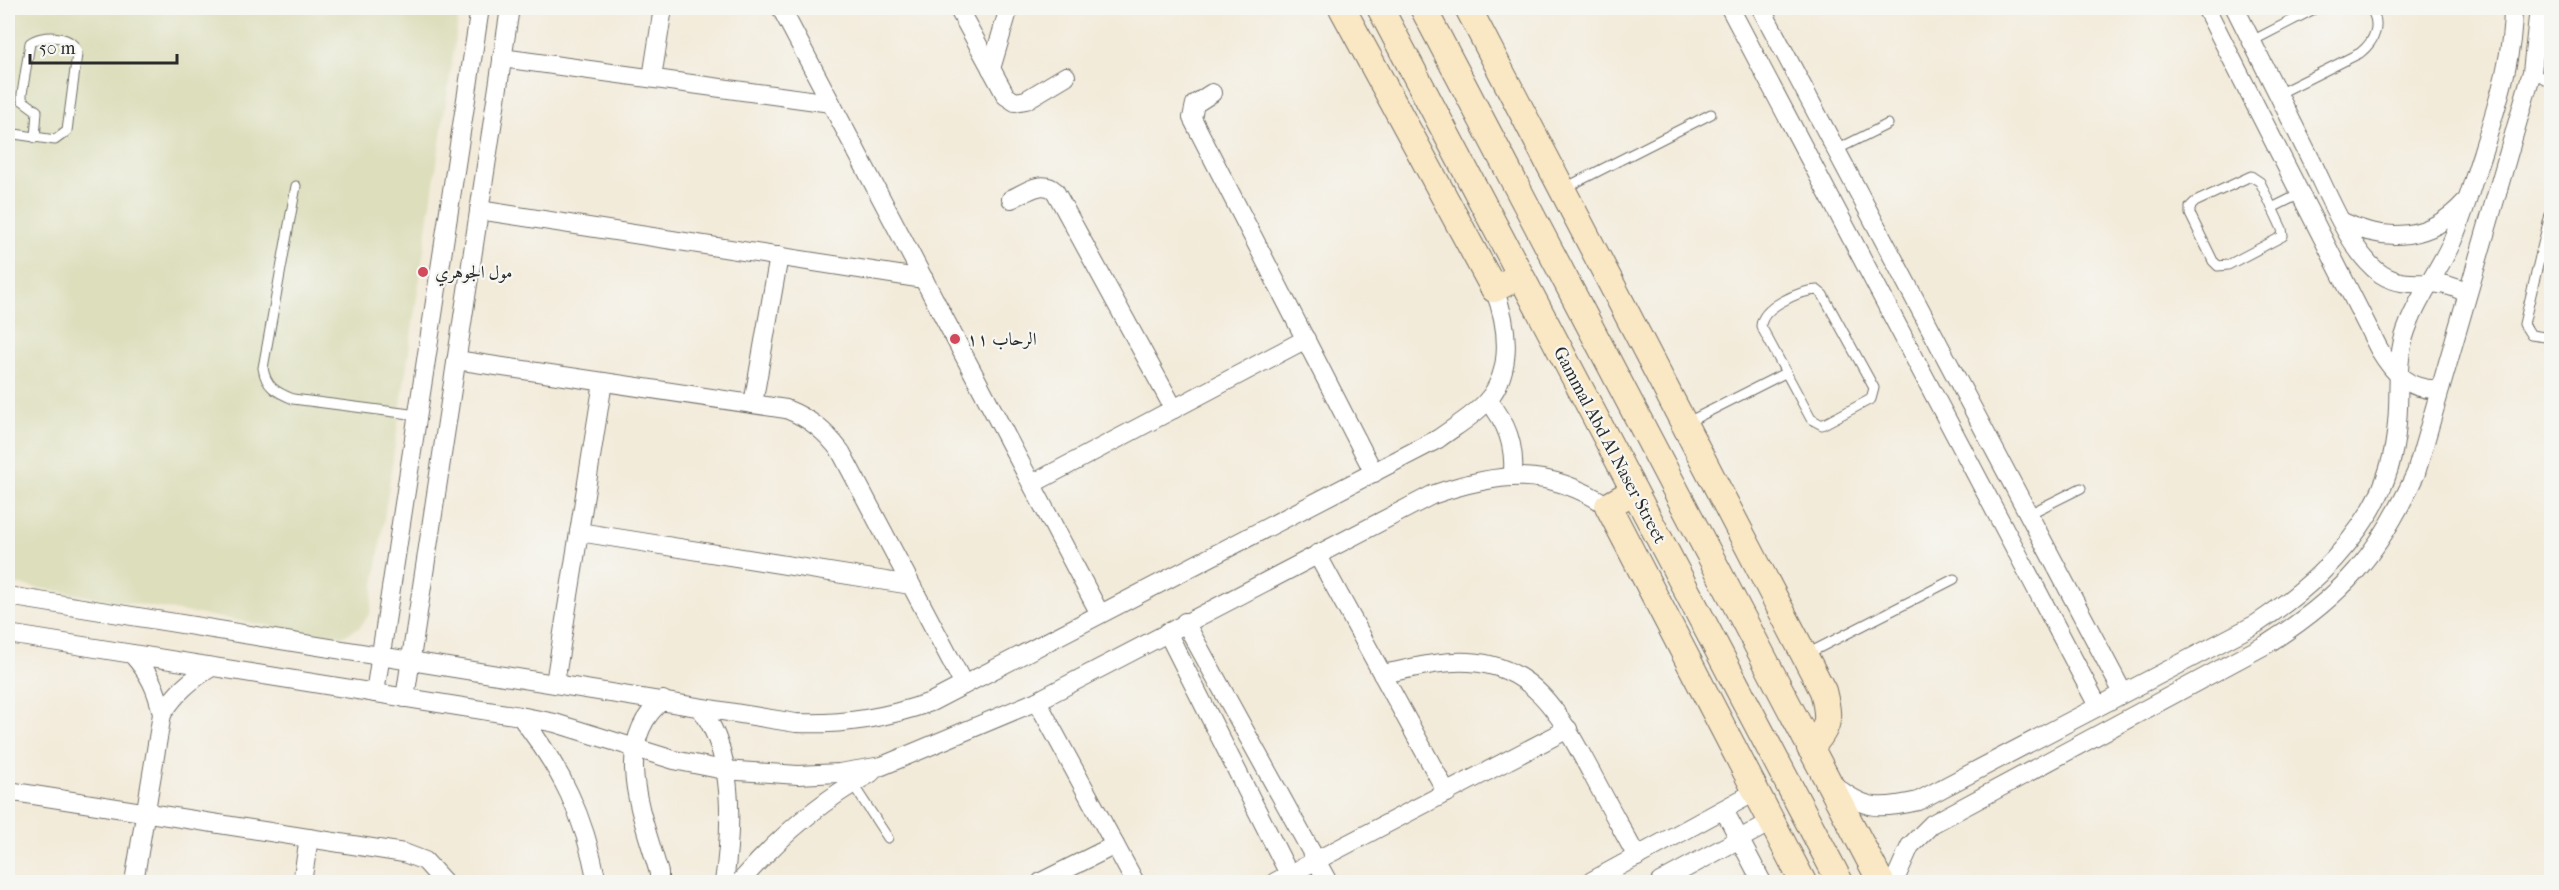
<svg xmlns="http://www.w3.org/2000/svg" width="2559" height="890" font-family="'IM FELL French Canon',Amiri,serif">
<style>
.built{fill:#dddebc}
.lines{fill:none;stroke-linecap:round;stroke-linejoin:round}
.lane-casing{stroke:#716e68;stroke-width:11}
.street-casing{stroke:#716e68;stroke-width:20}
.secondary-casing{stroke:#716e68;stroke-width:28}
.lane{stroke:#fff;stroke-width:9}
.street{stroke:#fff;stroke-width:18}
.secondary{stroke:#fae7c3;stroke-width:26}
.poi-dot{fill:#d1495b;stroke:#f6f6f2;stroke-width:2}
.labels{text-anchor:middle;stroke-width:4.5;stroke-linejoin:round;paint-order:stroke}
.poi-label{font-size:18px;fill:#2b2b2b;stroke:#f6f6f2;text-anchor:start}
.street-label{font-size:18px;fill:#2b2b2b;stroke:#f6f6f2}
</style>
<rect width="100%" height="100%" fill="#f6f6f2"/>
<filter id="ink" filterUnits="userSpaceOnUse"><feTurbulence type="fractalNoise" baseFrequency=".0167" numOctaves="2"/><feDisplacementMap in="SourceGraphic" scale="12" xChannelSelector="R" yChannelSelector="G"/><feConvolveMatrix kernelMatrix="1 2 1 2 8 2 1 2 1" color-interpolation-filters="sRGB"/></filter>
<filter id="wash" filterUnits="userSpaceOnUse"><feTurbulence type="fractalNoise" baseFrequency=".008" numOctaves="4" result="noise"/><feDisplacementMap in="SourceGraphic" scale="24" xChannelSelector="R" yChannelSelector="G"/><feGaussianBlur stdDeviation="1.35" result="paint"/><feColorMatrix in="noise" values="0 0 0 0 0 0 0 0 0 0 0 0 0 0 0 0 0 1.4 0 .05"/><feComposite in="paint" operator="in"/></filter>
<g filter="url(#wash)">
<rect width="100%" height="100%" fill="#f3ebda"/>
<!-- built -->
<path class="built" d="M 8,8 L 460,8 L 370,613 L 360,627 L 344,636 L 325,635 L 8,583 Z"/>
</g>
<g filter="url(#ink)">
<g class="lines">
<defs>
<g id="lane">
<path d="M 2252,41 L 2316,8"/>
<path d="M 2532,72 L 2552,83"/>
<path d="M 2278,94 L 2360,53 C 2375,41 2382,24 2370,8"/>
<path d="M 8,133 L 55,140 L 67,131 L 77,54 C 76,35 42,33 30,43 L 22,94 L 22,100 L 37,111 L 35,138"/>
<path d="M 1836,150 L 1888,124"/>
<path d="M 2251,176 L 2260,182 L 2282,229 L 2283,236 L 2228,265 L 2218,266 L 2213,261 L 2190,214 L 2190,207 L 2195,202 Z"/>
<path d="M 296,186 L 263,368 C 266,387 276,392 293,399 L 418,415"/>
<path d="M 1563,189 L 1711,114"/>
<path d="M 2552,206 L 2524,324 L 2531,335 L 2552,338"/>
<path d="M 2272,208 L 2300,194"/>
<path d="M 1817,290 L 1823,295 L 1874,388 L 1871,399 L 1822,425 L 1811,419 L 1761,326 C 1762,307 1799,291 1817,290 Z"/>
<path d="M 1686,423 L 1785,373"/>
<path d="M 2029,514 L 2081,488"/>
<path d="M 1807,654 L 1954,579"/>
<path d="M 852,783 L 888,838"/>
</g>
<g id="street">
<path d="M 781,8 L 1100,614"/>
<path d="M 958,8 L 1006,96 L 1015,102 L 1026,100 L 1066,76"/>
<path d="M 1730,8 L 2098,706"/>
<path d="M 1761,8 L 2123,693"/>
<path d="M 2206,8 L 2379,349 C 2394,374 2409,391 2440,389"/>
<path d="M 2235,8 C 2260,58 2285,108 2310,158 C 2327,191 2350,253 2381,274 C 2410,293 2436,273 2467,294"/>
<path d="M 502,58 L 831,103"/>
<path d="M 991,69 L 1009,8"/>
<path d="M 652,78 L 663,8"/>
<path d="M 1212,93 L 1195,104 L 1192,118 L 1374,473"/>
<path d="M 1011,199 C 1025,193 1042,179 1055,191 L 1174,409"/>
<path d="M 479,210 L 924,279"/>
<path d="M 2343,222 C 2387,243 2431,240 2465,202"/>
<path d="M 456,360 L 786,409 C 811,419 825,431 841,452 L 964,685"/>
<path d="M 1488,400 C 1507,423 1515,445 1513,475"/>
<path d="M 753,404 L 779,256"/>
<path d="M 1032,484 L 1306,339"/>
<path d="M 579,532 L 911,585"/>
<path d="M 1317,554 L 1447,793"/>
<path d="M 8,596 L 796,723 C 844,725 885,718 931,702 L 1438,439 C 1454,427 1474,416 1487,401 C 1514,370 1508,324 1494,289"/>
<path d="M 1185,622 L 1328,882"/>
<path d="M 1167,632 L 1293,882"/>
<path d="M 8,634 L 520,716 L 555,723 L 674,760 L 724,770 L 798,775 L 839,773 L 882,766 L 1037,701 L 1432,495 C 1499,472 1547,466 1608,506"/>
<path d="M 132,654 C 149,673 157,689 162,714 L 134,882"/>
<path d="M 1382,674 C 1410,669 1440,660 1469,662 C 1537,665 1563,721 1591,772 C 1606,801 1622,829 1637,857"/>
<path d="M 555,683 L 603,382"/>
<path d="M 375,693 L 480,8"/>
<path d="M 405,698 L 510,8"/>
<path d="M 1037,701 L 1135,882"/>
<path d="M 700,708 C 735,753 732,828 724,882"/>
<path d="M 162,714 C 176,693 190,680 212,667"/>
<path d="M 520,716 C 562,770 584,815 597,882"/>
<path d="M 1834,785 C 1864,810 1880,810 1918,801 L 2256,624 C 2303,593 2341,559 2371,510 C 2386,484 2395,453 2397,423 C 2400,395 2396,366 2404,337 C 2414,304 2436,275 2451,244 C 2464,215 2472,184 2482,154 C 2497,105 2513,59 2513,8"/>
<path d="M 8,791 L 404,853 L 425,861 L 444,882"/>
<path d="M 1724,810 L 1762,882"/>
<path d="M 302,882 L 309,838"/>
<path d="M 659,882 L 659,873 C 644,819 609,743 663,700"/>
<path d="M 740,882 C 778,838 820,801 871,773"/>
<path d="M 1041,882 L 1115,845"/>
<path d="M 1275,882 L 1568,729"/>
<path d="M 1590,882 L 1755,792"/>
<path d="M 1660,882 L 1771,822"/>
<path d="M 1894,882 L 1910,846 L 1932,824 L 2267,644 C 2343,596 2379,554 2416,473 L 2532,72 L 2539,8"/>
</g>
<g id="secondary">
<path d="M 1342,8 L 1494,289 L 1520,276"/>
<path d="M 1380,8 L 1840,882"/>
<path d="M 1423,8 L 1881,882"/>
<path d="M 1468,8 L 1823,691 C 1830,719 1830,727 1810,748"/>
<path d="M 1634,491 L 1608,506 L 1803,882"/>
</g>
</defs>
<!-- lane casing -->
<use href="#lane" class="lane-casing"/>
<!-- street casing -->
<use href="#street" class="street-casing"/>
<!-- secondary casing -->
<use href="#secondary" class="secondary-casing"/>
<!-- lane -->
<use href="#lane" class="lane"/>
<!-- street -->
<use href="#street" class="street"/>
<!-- secondary -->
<use href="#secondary" class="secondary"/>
</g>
</g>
<!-- markers -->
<g class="poi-dot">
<circle cx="423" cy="272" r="6"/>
<circle cx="955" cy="339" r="6"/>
</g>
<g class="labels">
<!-- poi labels -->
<g class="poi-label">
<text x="435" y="278">مول الجوهري</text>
<text x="967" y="345">الرحاب ١١</text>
</g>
<!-- street labels -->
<g class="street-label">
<text transform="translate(1610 445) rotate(62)" y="6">Gammal Abd Al Naser Street</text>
</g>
</g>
<!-- margin -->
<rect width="2559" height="890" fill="none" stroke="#f6f6f2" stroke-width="30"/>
<!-- scale -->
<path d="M30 54v9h147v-9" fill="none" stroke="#2b2b2b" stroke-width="3"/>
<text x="39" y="54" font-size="18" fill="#2b2b2b" stroke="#f6f6f2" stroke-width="4.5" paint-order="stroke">50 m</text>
</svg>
